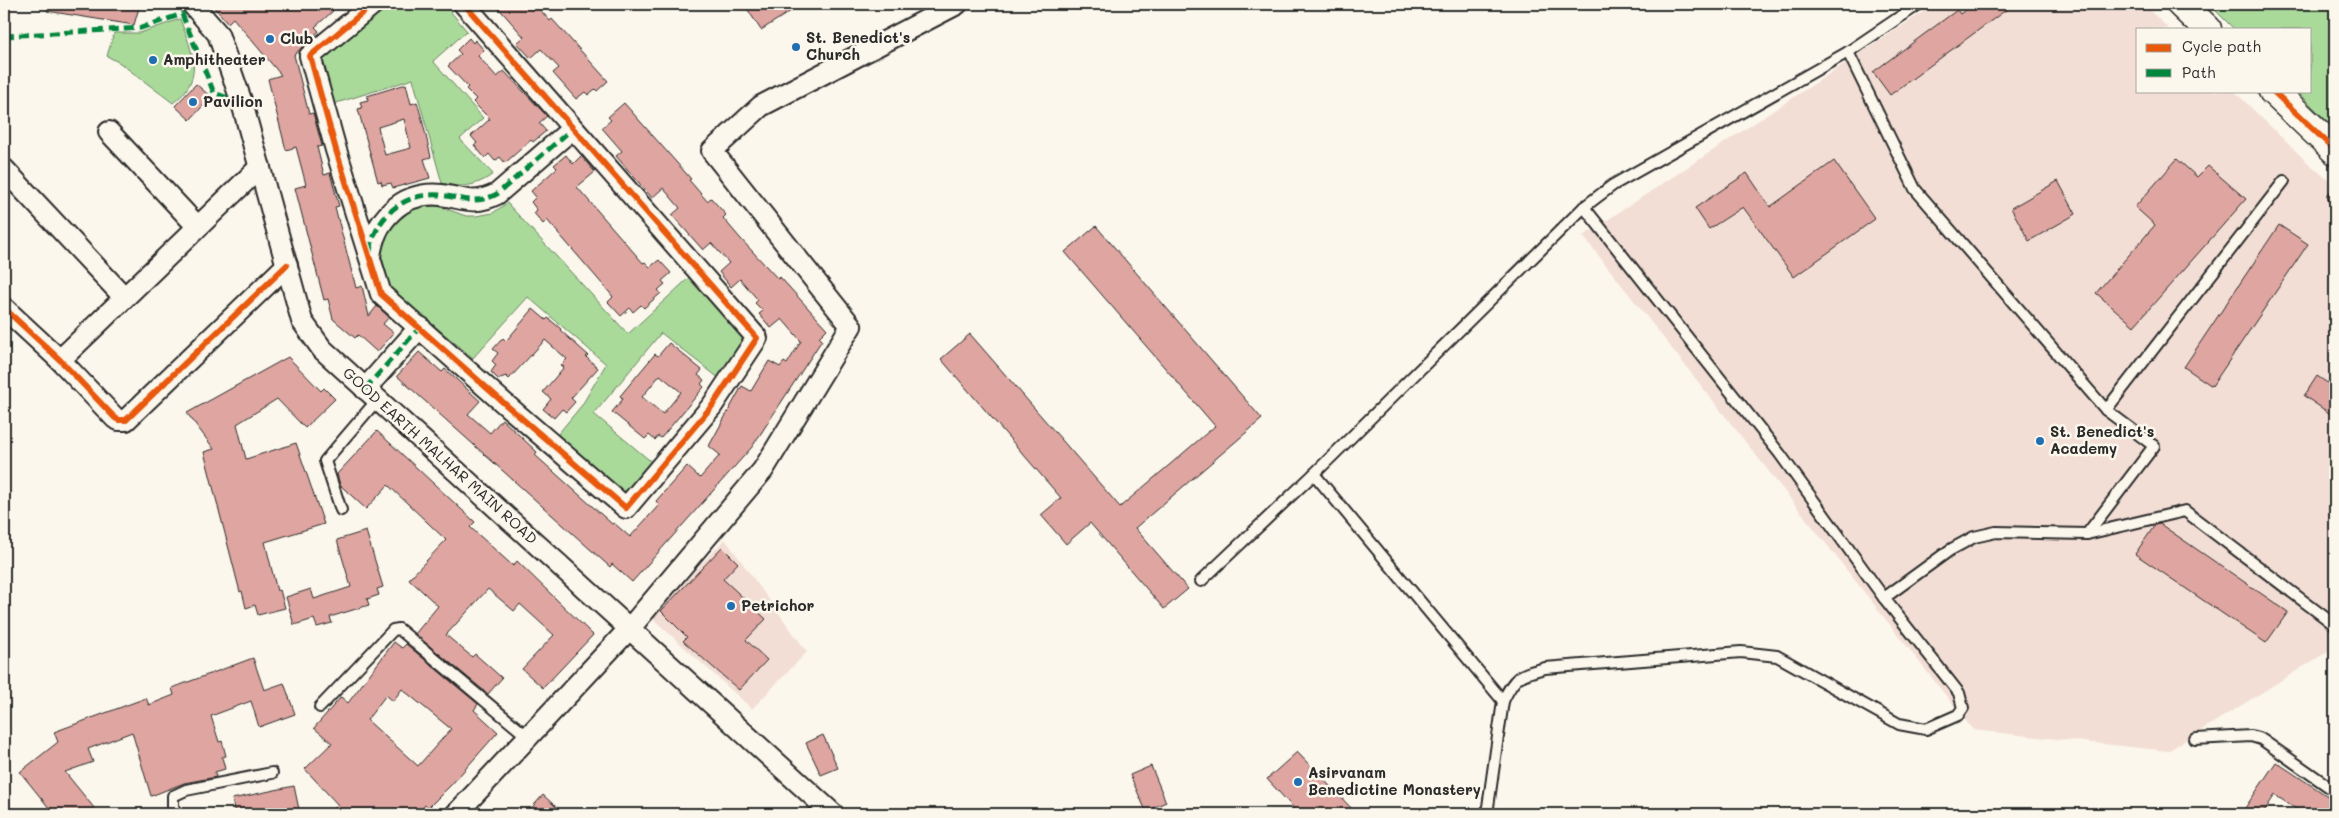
<svg xmlns="http://www.w3.org/2000/svg" width="2339" height="818" font-family="Mali,sans-serif">
<style>
.built{fill:#f3ded5}
.green{fill:#a9da9a;stroke:#6a8262}
.building{fill:#dfa5a0;stroke:#2b2b2b;fill-rule:evenodd}
.lines{fill:none;stroke-linecap:round;stroke-linejoin:round}
.lane-casing{stroke:#2b2b2b;stroke-width:14}
.street-casing{stroke:#2b2b2b;stroke-width:24}
.secondary-casing{stroke:#2b2b2b;stroke-width:31}
.lane{stroke:#fbf7ec;stroke-width:10}
.street{stroke:#fbf7ec;stroke-width:20}
.secondary{stroke:#fbf7ec;stroke-width:28}
.quiet{stroke:#00873e;stroke-width:5;stroke-dasharray:10 5;stroke-linecap:butt}
.cycleway-casing{stroke:#fbf7ec;stroke-width:9}
.cycleway{stroke:#e8590c;stroke-width:6}
.poi-dot{fill:#1f6fb2;stroke:#fbf7ec;stroke-width:2}
.labels{text-anchor:middle;stroke-width:5;stroke-linejoin:round;paint-order:stroke}
.poi-label{font-size:15px;font-weight:bold;fill:#2b2b2b;stroke:#fbf7ec;text-anchor:start}
.street-label{font-size:15px;fill:#2b2b2b;stroke:#fbf7ec}
</style>
<rect width="100%" height="100%" fill="#fbf7ec"/>
<filter id="ink" filterUnits="userSpaceOnUse"><feTurbulence type="fractalNoise" baseFrequency=".02" numOctaves="2"/><feDisplacementMap in="SourceGraphic" scale="10" xChannelSelector="R" yChannelSelector="G"/><feConvolveMatrix kernelMatrix="1 2 1 2 8 2 1 2 1" color-interpolation-filters="sRGB"/></filter>
<g filter="url(#ink)">
<!-- built -->
<g class="built">
<path d="M 1935,4 L 2143,4 L 2169,29 L 2138,29 L 2138,91 L 2234,91 L 2305,160 L 2335,186 L 2335,647 L 2168,751 L 1973,730 L 1583,236 Z"/>
<path d="M 725,539 L 807,652 L 752,709 L 651,617 Z"/>
</g>
<!-- green -->
<g class="green">
<path d="M 385,4 L 444,4 L 467,31 L 433,61 L 483,118 L 460,139 L 493,174 C 477,186 461,189 442,183 L 413,79 L 330,105 L 316,61 Z"/>
<path d="M 2209,4 L 2335,4 L 2335,129 L 2297,91 L 2310,91 L 2310,29 L 2234,29 Z"/>
<path d="M 180,19 C 192,52 206,78 173,103 L 120,63 L 107,56 L 114,33 L 140,33 Z"/>
<path d="M 507,203 L 628,334 L 693,274 L 749,337 L 720,379 L 661,333 L 594,414 L 654,464 L 625,499 L 553,440 L 582,405 L 606,364 L 528,297 L 473,358 L 391,290 L 381,254 L 382,244 L 386,234 L 399,217 L 417,207 L 438,206 L 466,216 L 476,216 L 493,213 Z"/>
</g>
<!-- building -->
<g class="building">
<path d="M 48,4 L 140,4 L 134,25 L 47,11 Z"/>
<path d="M 211,4 L 327,4 L 333,11 L 315,27 L 319,31 L 294,55 L 309,114 L 313,113 L 322,146 L 317,147 L 324,175 L 330,173 L 339,206 L 335,207 L 356,288 L 362,286 L 369,316 L 377,306 L 389,317 L 383,324 L 394,333 L 377,352 L 358,335 L 355,338 L 333,319 L 328,299 L 324,300 L 295,188 L 306,185 L 304,177 L 296,147 L 286,150 L 268,79 L 281,75 L 233,18 L 228,23 Z"/>
<path d="M 495,4 L 535,4 L 550,21 L 552,19 L 608,81 L 597,91 L 595,89 L 588,95 L 585,92 L 576,99 L 553,73 L 559,68 L 541,49 L 531,58 L 517,43 L 524,37 Z"/>
<path d="M 744,4 L 802,4 L 761,30 Z"/>
<path d="M 1974,4 L 2014,4 L 1890,95 L 1873,72 L 1957,10 L 1960,14 Z"/>
<path d="M 469,38 L 473,43 L 475,40 L 484,50 L 478,56 L 497,77 L 504,71 L 547,116 L 539,123 L 546,131 L 533,142 L 531,140 L 505,163 L 500,157 L 495,161 L 489,154 L 485,158 L 474,145 L 477,143 L 471,136 L 490,119 L 473,102 L 476,99 L 466,89 L 468,87 L 448,66 L 461,54 L 457,50 Z"/>
<path d="M 196,84 L 211,97 L 190,120 L 175,106 Z"/>
<path d="M 406,84 L 411,104 L 417,102 L 422,119 L 431,157 L 424,159 L 430,178 L 393,188 L 391,183 L 382,185 L 381,181 L 378,182 L 358,109 L 362,108 L 360,102 L 368,100 L 367,96 ZM 404,119 L 411,148 L 385,155 L 378,127 Z"/>
<path d="M 624,103 L 691,179 L 689,180 L 707,201 L 711,198 L 726,215 L 723,218 L 740,238 L 778,279 L 780,277 L 827,329 L 819,337 L 822,340 L 752,447 L 632,582 L 612,564 L 610,567 L 397,376 L 419,352 L 442,372 L 445,369 L 480,401 L 468,414 L 490,433 L 502,419 L 537,452 L 535,455 L 612,524 L 614,523 L 630,537 L 659,505 L 656,501 L 687,466 L 700,478 L 720,455 L 709,446 L 742,386 L 751,391 L 769,361 L 780,367 L 784,362 L 787,364 L 801,341 L 782,319 L 771,328 L 759,314 L 763,311 L 755,303 L 758,300 L 740,279 L 731,287 L 719,272 L 729,263 L 711,243 L 703,250 L 672,215 L 680,208 L 663,188 L 652,198 L 616,156 L 622,151 L 602,128 L 611,120 L 608,117 Z"/>
<path d="M 566,155 L 573,164 L 581,156 L 595,172 L 577,187 L 643,263 L 645,262 L 650,267 L 659,260 L 671,273 L 662,281 L 665,284 L 658,290 L 661,293 L 644,308 L 641,305 L 633,312 L 630,308 L 621,316 L 608,302 L 613,297 L 610,293 L 547,220 L 543,224 L 534,213 L 537,210 L 531,202 L 536,197 L 531,191 L 557,168 L 554,165 Z"/>
<path d="M 2177,159 L 2197,177 L 2208,166 L 2246,199 L 2134,326 L 2096,293 L 2155,225 L 2135,207 Z"/>
<path d="M 1834,161 L 1875,219 L 1794,277 L 1743,207 L 1709,229 L 1695,208 L 1747,173 L 1770,207 Z"/>
<path d="M 2058,181 L 2076,214 L 2029,241 L 2011,208 Z"/>
<path d="M 2279,225 L 2308,244 L 2212,386 L 2184,367 Z"/>
<path d="M 1096,226 L 1262,419 L 1135,528 L 1188,589 L 1164,609 L 1090,523 L 1066,544 L 1041,515 L 1061,498 L 941,359 L 970,334 L 1120,507 L 1215,426 L 1065,252 Z"/>
<path d="M 533,309 L 546,320 L 548,318 L 561,329 L 560,330 L 588,355 L 586,357 L 598,368 L 571,398 L 575,402 L 566,412 L 562,409 L 554,418 L 543,409 L 551,399 L 543,392 L 564,367 L 561,365 L 567,359 L 545,340 L 509,379 L 506,376 L 498,379 L 491,372 L 496,365 L 492,361 L 498,353 L 493,349 L 503,338 L 506,341 Z"/>
<path d="M 669,343 L 702,370 L 698,375 L 704,380 L 701,384 L 704,387 L 661,438 L 658,436 L 655,440 L 649,435 L 645,439 L 612,412 L 623,399 L 620,396 L 655,354 L 658,356 ZM 660,375 L 681,392 L 663,414 L 642,397 Z"/>
<path d="M 288,357 L 321,391 L 324,388 L 335,399 L 305,428 L 277,399 L 237,424 L 246,459 L 296,443 L 324,524 L 265,542 L 277,591 L 280,590 L 285,608 L 258,615 L 255,605 L 246,608 L 242,591 L 240,592 L 204,452 L 214,449 L 187,413 Z"/>
<path d="M 2317,376 L 2335,388 L 2335,417 L 2304,396 Z"/>
<path d="M 377,431 L 475,522 L 470,527 L 513,566 L 517,561 L 593,635 L 543,688 L 522,669 L 554,635 L 520,604 L 514,611 L 488,589 L 446,635 L 472,657 L 475,654 L 502,678 L 488,694 L 415,634 L 438,606 L 409,579 L 446,540 L 388,485 L 366,509 L 340,485 L 337,474 Z"/>
<path d="M 2160,524 L 2288,612 L 2266,643 L 2135,554 L 2155,525 Z"/>
<path d="M 366,531 L 383,587 L 377,589 L 379,595 L 367,599 L 369,605 L 330,617 L 332,623 L 317,627 L 314,619 L 294,625 L 286,597 L 311,589 L 314,599 L 351,587 L 337,540 Z"/>
<path d="M 722,547 L 738,563 L 723,579 L 766,619 L 746,640 L 767,660 L 739,690 L 683,641 L 687,637 L 661,611 Z"/>
<path d="M 394,642 L 402,648 L 406,644 L 478,704 L 474,710 L 498,732 L 452,784 L 428,808 L 425,805 L 417,814 L 328,814 L 338,805 L 305,769 L 332,743 L 314,728 L 341,697 L 348,703 ZM 402,689 L 451,729 L 418,766 L 367,720 L 386,695 L 393,701 Z"/>
<path d="M 253,658 L 264,690 L 284,683 L 295,714 L 259,727 L 251,701 L 211,716 L 219,742 L 222,741 L 226,756 L 222,757 L 225,769 L 215,772 L 216,777 L 184,783 L 151,796 L 132,732 L 88,749 L 93,762 L 65,772 L 99,814 L 54,814 L 20,772 L 58,742 L 54,732 L 146,698 L 149,705 L 174,695 L 172,688 Z"/>
<path d="M 823,735 L 838,768 L 821,775 L 806,743 Z"/>
<path d="M 1297,752 L 1329,785 L 1357,814 L 1299,814 L 1267,779 Z"/>
<path d="M 2276,762 L 2335,801 L 2335,814 L 2293,814 L 2296,809 L 2275,795 L 2262,814 L 2241,814 Z"/>
<path d="M 1151,766 L 1166,802 L 1146,811 L 1130,775 Z"/>
<path d="M 294,786 L 300,814 L 235,814 L 232,799 Z"/>
<path d="M 543,795 L 564,814 L 526,814 Z"/>
</g>
<g class="lines">
<defs>
<g id="lane">
<path d="M 1848,52 L 1915,189 L 2106,410"/>
<path d="M 2334,197 L 2335,199"/>
<path d="M 1314,474 L 1503,701"/>
<path d="M 341,510 L 325,461 L 377,400"/>
<path d="M 2087,534 L 2154,446 L 2106,410 L 2284,181"/>
<path d="M 1201,581 L 1314,474 L 1584,207 L 1613,185 L 1848,52 L 1919,4"/>
<path d="M 1884,598 L 1950,550 L 1974,537 L 1996,532 L 2087,534 L 2185,511 L 2335,625"/>
<path d="M 320,707 L 393,630 L 399,629 L 528,737"/>
<path d="M 2195,739 L 2251,736 L 2261,739 L 2335,791"/>
<path d="M 177,814 L 173,807 L 173,796 L 186,790 L 272,773"/>
<path d="M 1487,814 L 1503,701 C 1515,676 1518,675 1545,668 L 1741,652 L 1777,656 L 1899,724 L 1926,729 L 1958,715 L 1963,708 L 1959,693 L 1884,598 L 1780,454 L 1584,207"/>
</g>
<g id="street">
<path d="M 192,4 L 218,34 L 242,103 L 302,321 L 322,349 L 833,814"/>
<path d="M 373,4 L 310,56 L 336,150 L 381,294 L 505,404 L 626,508 L 712,406 L 757,338 L 464,4"/>
<path d="M 109,132 L 197,226"/>
<path d="M 4,169 L 124,297"/>
<path d="M 370,257 C 374,220 402,191 441,195 C 464,198 473,206 497,194 L 572,129"/>
<path d="M 4,308 L 60,360 L 115,418 L 119,420 L 126,420 L 287,265"/>
<path d="M 60,360 L 260,167"/>
<path d="M 365,389 L 420,327"/>
<path d="M 456,814 L 630,628 L 763,470 L 851,326 L 712,151 L 761,106 L 957,4"/>
</g>
<g id="secondary">
<path d="M 2181,4 L 2207,29"/>
<path d="M 2273,91 L 2335,150"/>
</g>
</defs>
<!-- lane casing -->
<use href="#lane" class="lane-casing"/>
<!-- street casing -->
<use href="#street" class="street-casing"/>
<!-- secondary casing -->
<use href="#secondary" class="secondary-casing"/>
<!-- lane -->
<use href="#lane" class="lane"/>
<!-- street -->
<use href="#street" class="street"/>
<!-- secondary -->
<use href="#secondary" class="secondary"/>
<!-- quiet -->
<g class="quiet">
<path d="M 4,36 L 141,28 L 182,14 L 214,93 L 242,103"/>
<path d="M 370,252 C 374,221 398,197 429,195 C 456,193 469,208 497,194 L 572,129"/>
<path d="M 365,389 L 420,327"/>
</g>
<defs>
<g id="cycleway">
<path d="M 373,4 L 310,56 L 336,150 L 381,294 L 505,404 L 626,508 L 712,406 L 757,338 L 464,4"/>
<path d="M 2273,91 L 2335,150"/>
<path d="M 4,308 L 60,360 L 115,418 L 119,420 L 126,420 L 287,265"/>
</g>
</defs>
<!-- cycleway casing -->
<use href="#cycleway" class="cycleway-casing"/>
<!-- cycleway -->
<use href="#cycleway" class="cycleway"/>
</g>
</g>
<!-- markers -->
<g class="poi-dot">
<circle cx="270" cy="39" r="5"/>
<circle cx="796" cy="47" r="5"/>
<circle cx="153" cy="60" r="5"/>
<circle cx="193" cy="102" r="5"/>
<circle cx="2040" cy="441" r="5"/>
<circle cx="731" cy="606" r="5"/>
<circle cx="1298" cy="782" r="5"/>
</g>
<g class="labels">
<!-- poi labels -->
<g class="poi-label">
<text x="806" y="43">St. Benedict's<tspan x="806" dy="17">Church</tspan></text>
<text x="280" y="44">Club</text>
<text x="163" y="65">Amphitheater</text>
<text x="203" y="107">Pavilion</text>
<text x="2050" y="437">St. Benedict's<tspan x="2050" dy="17">Academy</tspan></text>
<text x="741" y="611">Petrichor</text>
<text x="1308" y="778">Asirvanam<tspan x="1308" dy="17">Benedictine Monastery</tspan></text>
</g>
<!-- street labels -->
<g class="street-label">
<text transform="translate(440 456) rotate(42)" y="5">GOOD EARTH MALHAR MAIN ROAD</text>
</g>
</g>
<!-- margin -->
<rect width="2339" height="818" fill="none" stroke="#fbf7ec" stroke-width="20"/>
<rect x="10" y="10" width="2319" height="798" fill="none" stroke="#2b2b2b" stroke-width="2" filter="url(#ink)"/>
<!-- legend -->
<rect x="2136" y="28" width="175" height="65" fill="#fbf7ec" stroke="#a8a59f"/>
<rect x="2146" y="44" width="25" height="8" fill="#e8590c" stroke="#a8a59f"/>
<text x="2182" y="52" font-size="15" fill="#2b2b2b">Cycle path</text>
<rect x="2146" y="69" width="25" height="8" fill="#00873e" stroke="#a8a59f"/>
<text x="2182" y="78" font-size="15" fill="#2b2b2b">Path</text>
</svg>
